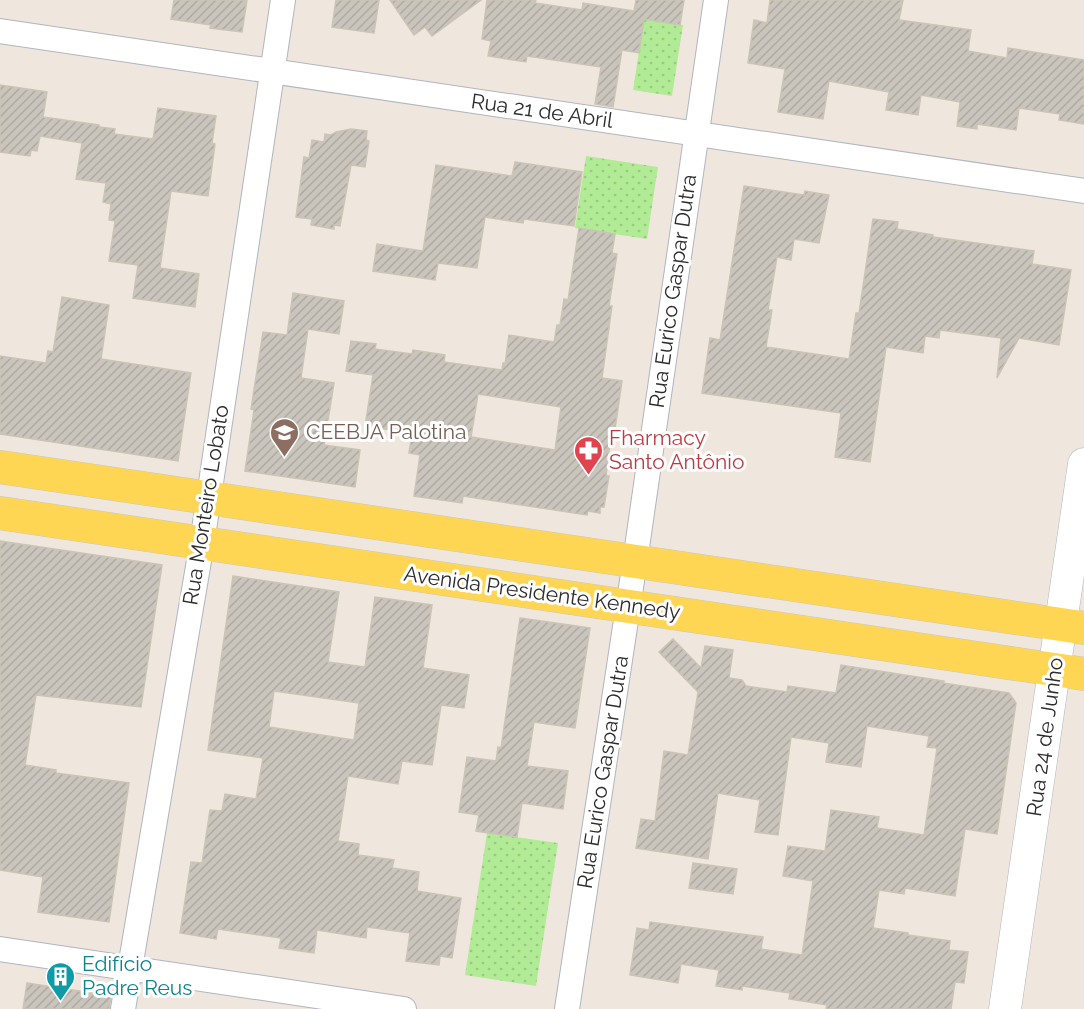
<svg xmlns="http://www.w3.org/2000/svg" width="1084" height="1009" font-family="Raleway,sans-serif">
<style>
.green{fill:url(#green-dots)}
.building{fill:url(#building-hatch);stroke:#cbc4b6;stroke-width:1.5;fill-rule:evenodd}
.lines{fill:none;stroke-linecap:round;stroke-linejoin:round}
.minor-casing{stroke:#b1b4c1;stroke-width:26}
.tertiary-casing{stroke:#b1b4c1;stroke-width:33}
.primary-casing{stroke:#c8c8c8;stroke-width:34}
.minor{stroke:#fff;stroke-width:24}
.tertiary{stroke:#fff;stroke-width:32}
.primary{stroke:#ffd653;stroke-width:33}
.labels{text-anchor:middle;stroke-width:6;stroke-linejoin:round;paint-order:stroke}
.street-label{font-size:21px;fill:#2c2c2c;stroke:#fff}
.education-label{font-size:21px;fill:#785e54;stroke:#fff;text-anchor:start}
.health-label{font-size:21px;fill:#be3a42;stroke:#fff;text-anchor:start}
.culture-label{font-size:21px;fill:#0d838f;stroke:#fff;text-anchor:start}
</style>
<defs>
<pattern id="green-dots" width="8" height="8" patternUnits="userSpaceOnUse" patternTransform="scale(1.5)"><rect width="8" height="8" fill="#b2eb95"/><path d="M2 2h.1M6 6h.1" fill="none" stroke="#99ca81" stroke-width="1.8" stroke-linecap="round"/></pattern>
<pattern id="building-hatch" width="6" height="6" patternUnits="userSpaceOnUse" patternTransform="scale(1.5)"><rect width="6" height="6" fill="#cac5bc"/><path d="M-1 1l2-2M0 6l6-6M5 7l2-2" fill="none" stroke="#aea9a2"/></pattern>
</defs>
<rect width="100%" height="100%" fill="#efe7dd"/>
<!-- green -->
<g class="green">
<path d="M 644,19 L 683,25 L 672,96 L 633,90 Z"/>
<path d="M 586,156 L 658,167 L 647,239 L 575,228 Z"/>
<path d="M 487,833 L 558,843 L 536,986 L 465,975 Z"/>
</g>
<!-- building -->
<g class="building">
<path d="M 174,0 L 247,0 L 242,32 L 210,28 L 211,25 L 171,19 Z"/>
<path d="M 336,0 L 379,0 L 374,33 L 332,27 Z"/>
<path d="M 390,0 L 481,0 L 432,36 L 425,27 L 414,35 Z"/>
<path d="M 487,0 L 536,0 L 535,3 L 582,10 L 583,3 L 634,11 L 636,0 L 684,0 L 680,25 L 644,19 L 639,53 L 622,50 L 613,107 L 595,104 L 601,67 L 527,56 L 526,62 L 488,56 L 491,41 L 482,39 Z"/>
<path d="M 770,0 L 903,0 L 899,20 L 971,30 L 968,51 L 1007,58 L 1008,48 L 1084,60 L 1084,124 L 1059,120 L 1060,114 L 1019,108 L 1016,130 L 977,124 L 977,129 L 957,126 L 960,102 L 921,95 L 918,115 L 886,110 L 889,92 L 829,81 L 823,119 L 778,112 L 785,69 L 748,63 L 754,20 L 767,23 Z"/>
<path d="M 0,85 L 47,92 L 43,117 L 99,125 L 99,127 L 115,129 L 114,134 L 153,139 L 158,108 L 216,116 L 212,143 L 215,144 L 208,196 L 171,191 L 160,268 L 199,274 L 195,307 L 133,298 L 138,265 L 109,261 L 115,221 L 109,220 L 111,204 L 103,202 L 106,183 L 76,179 L 82,143 L 40,136 L 37,151 L 31,150 L 30,156 L 0,152 Z"/>
<path d="M 351,129 L 367,131 L 366,140 L 369,141 L 365,167 L 351,165 L 340,226 L 334,225 L 334,229 L 311,225 L 312,219 L 296,217 L 304,157 L 309,158 L 312,140 L 324,142 L 325,134 L 331,135 L 336,132 Z"/>
<path d="M 515,162 L 582,172 L 574,226 L 524,219 L 523,223 L 485,217 L 477,268 L 438,263 L 435,280 L 373,271 L 377,244 L 423,251 L 436,165 L 512,176 Z"/>
<path d="M 744,186 L 804,195 L 805,191 L 829,195 L 819,243 L 794,239 L 791,260 L 777,257 L 768,310 L 772,310 L 766,347 L 849,359 L 856,313 L 859,313 L 873,219 L 898,222 L 897,229 L 933,235 L 933,237 L 1034,251 L 1032,264 L 1071,270 L 1059,345 L 1019,338 L 997,378 L 1001,338 L 940,330 L 939,338 L 925,336 L 923,353 L 886,347 L 870,462 L 835,457 L 841,413 L 702,393 L 710,338 L 720,340 Z"/>
<path d="M 579,228 L 615,234 L 612,253 L 617,254 L 609,306 L 612,306 L 602,378 L 622,381 L 614,436 L 611,435 L 606,476 L 609,476 L 604,507 L 600,507 L 600,513 L 588,511 L 587,515 L 463,496 L 462,503 L 414,496 L 420,455 L 409,453 L 412,433 L 365,426 L 373,375 L 346,371 L 351,341 L 376,344 L 375,349 L 412,354 L 413,350 L 445,355 L 444,362 L 502,370 L 503,363 L 505,364 L 509,335 L 554,342 L 557,325 L 560,325 L 564,299 L 568,300 ZM 478,394 L 561,407 L 555,450 L 471,437 Z"/>
<path d="M 293,293 L 344,301 L 339,334 L 308,329 L 301,378 L 334,383 L 324,445 L 360,450 L 355,487 L 245,471 L 254,410 L 251,409 L 263,332 L 287,335 Z"/>
<path d="M 62,297 L 109,305 L 101,359 L 191,373 L 178,461 L 0,434 L 0,356 L 46,363 L 48,351 L 53,352 Z"/>
<path d="M 0,541 L 162,565 L 141,707 L 36,695 L 25,765 L 56,770 L 56,773 L 129,783 L 109,922 L 38,912 L 43,877 L 0,870 Z"/>
<path d="M 233,576 L 339,592 L 328,662 L 365,667 L 375,597 L 432,605 L 423,668 L 469,675 L 464,708 L 441,705 L 432,765 L 402,761 L 398,784 L 348,776 L 338,841 L 359,844 L 358,855 L 394,860 L 392,868 L 419,872 L 417,891 L 461,898 L 452,958 L 440,956 L 439,965 L 406,961 L 410,933 L 367,927 L 366,938 L 317,930 L 314,953 L 279,948 L 281,938 L 218,929 L 216,939 L 180,933 L 191,862 L 202,863 L 210,810 L 222,811 L 225,794 L 256,799 L 263,758 L 208,750 ZM 274,691 L 359,703 L 354,740 L 269,727 Z"/>
<path d="M 520,618 L 590,628 L 575,728 L 534,722 L 527,766 L 568,771 L 563,809 L 522,803 L 517,837 L 476,831 L 479,815 L 459,812 L 467,757 L 496,761 L 498,747 L 501,748 Z"/>
<path d="M 673,639 L 701,668 L 705,646 L 733,650 L 729,678 L 742,680 L 746,686 L 787,692 L 788,686 L 836,693 L 841,665 L 944,681 L 943,683 L 1009,693 L 1016,703 L 997,834 L 965,829 L 955,896 L 905,888 L 904,894 L 879,890 L 873,928 L 908,933 L 908,935 L 950,941 L 949,950 L 968,952 L 964,983 L 955,982 L 951,1009 L 826,1009 L 827,1005 L 789,999 L 790,993 L 742,986 L 742,990 L 716,986 L 719,970 L 681,964 L 678,983 L 630,975 L 637,928 L 649,930 L 650,922 L 763,937 L 761,949 L 802,955 L 813,881 L 783,876 L 788,846 L 825,851 L 831,810 L 879,817 L 877,828 L 924,835 L 937,748 L 927,747 L 929,736 L 867,726 L 861,767 L 826,762 L 829,743 L 791,737 L 778,835 L 755,832 L 760,800 L 718,793 L 708,859 L 636,848 L 641,819 L 655,821 L 664,751 L 688,755 L 698,692 L 659,652 Z"/>
<path d="M 693,863 L 737,869 L 733,894 L 689,888 Z"/>
<path d="M 27,983 L 111,996 L 109,1009 L 23,1009 Z"/>
</g>
<g class="lines">
<defs>
<g id="minor">
<path d="M 0,31 L 1084,191"/>
<path d="M 0,949 L 404,1009"/>
<path d="M 123,1009 L 202,543 L 283,0"/>
<path d="M 567,1009 L 635,561 L 716,0"/>
</g>
<path id="tertiary" d="M 1005,1009 L 1084,464"/>
<g id="primary">
<path d="M 0,467 L 1084,628"/>
<path d="M 0,513 L 1084,674"/>
</g>
</defs>
<!-- minor casing -->
<use href="#minor" class="minor-casing"/>
<!-- tertiary casing -->
<use href="#tertiary" class="tertiary-casing"/>
<!-- primary casing -->
<use href="#primary" class="primary-casing"/>
<!-- minor -->
<use href="#minor" class="minor"/>
<!-- tertiary -->
<use href="#tertiary" class="tertiary"/>
<!-- primary -->
<use href="#primary" class="primary"/>
</g>
<!-- icons -->
<defs>
<symbol id="school-pin" viewBox="-11 -11 22 30"><path d="M0 17L-7.5 6A9.5 9.5 0 1 1 7.5 6Z" fill="#8d6e63" stroke="#fff"/><path d="M0-5L7-2L0 1L-7-2ZM-4 1L0 2.5L4 1V4Q0 6-4 4Z" fill="#fff"/></symbol>
<symbol id="pharmacy-pin" viewBox="-11 -11 22 30"><path d="M0 17L-7.5 6A9.5 9.5 0 1 1 7.5 6Z" fill="#e0444e" stroke="#fff"/><path d="M-2-6h4v4h4v4h-4v4h-4v-4h-4v-4h4Z" fill="#fff"/></symbol>
<symbol id="building-pin" viewBox="-11 -11 22 30"><path d="M0 17L-7.5 6A9.5 9.5 0 1 1 7.5 6Z" fill="#0f9aa8" stroke="#fff"/><path d="M-4-6H4V6H1V3H-1V6H-4ZM-2.5-4.3h1.7v1.8h-1.7ZM.8-4.3h1.7v1.8H.8ZM-2.5-1h1.7V.8h-1.7ZM.8-1h1.7V.8H.8Z" fill="#fff"/></symbol>
</defs>
<g fill-rule="evenodd">
<use href="#school-pin" x="268" y="416" width="33" height="45"/>
<use href="#pharmacy-pin" x="572" y="434" width="33" height="45"/>
<use href="#building-pin" x="44" y="960" width="33" height="45"/>
</g>
<g class="labels">
<!-- street labels -->
<g class="street-label">
<text transform="translate(542 111) rotate(8)" y="7">Rua 21 de Abril</text>
<text transform="translate(673 291) rotate(-82)" y="7">Rua Eurico Gaspar Dutra</text>
<text transform="translate(206 505) rotate(-81)" y="7">Rua Monteiro Lobato</text>
<text transform="translate(542 593) rotate(8)" y="7">Avenida Presidente Kennedy</text>
<text transform="translate(1045 737) rotate(-82)" y="7">Rua 24 de Junho</text>
<text transform="translate(603 772) rotate(-81)" y="7">Rua Eurico Gaspar Dutra</text>
</g>
<!-- education labels -->
<g class="education-label">
<text x="306" y="439">CEEBJA Palotina</text>
</g>
<!-- health labels -->
<g class="health-label">
<text x="609" y="445">Fharmacy<tspan x="609" dy="24">Santo Antônio</tspan></text>
</g>
<!-- culture labels -->
<g class="culture-label">
<text x="82" y="971">Edifício<tspan x="82" dy="24">Padre Reus</tspan></text>
</g>
</g>
</svg>
